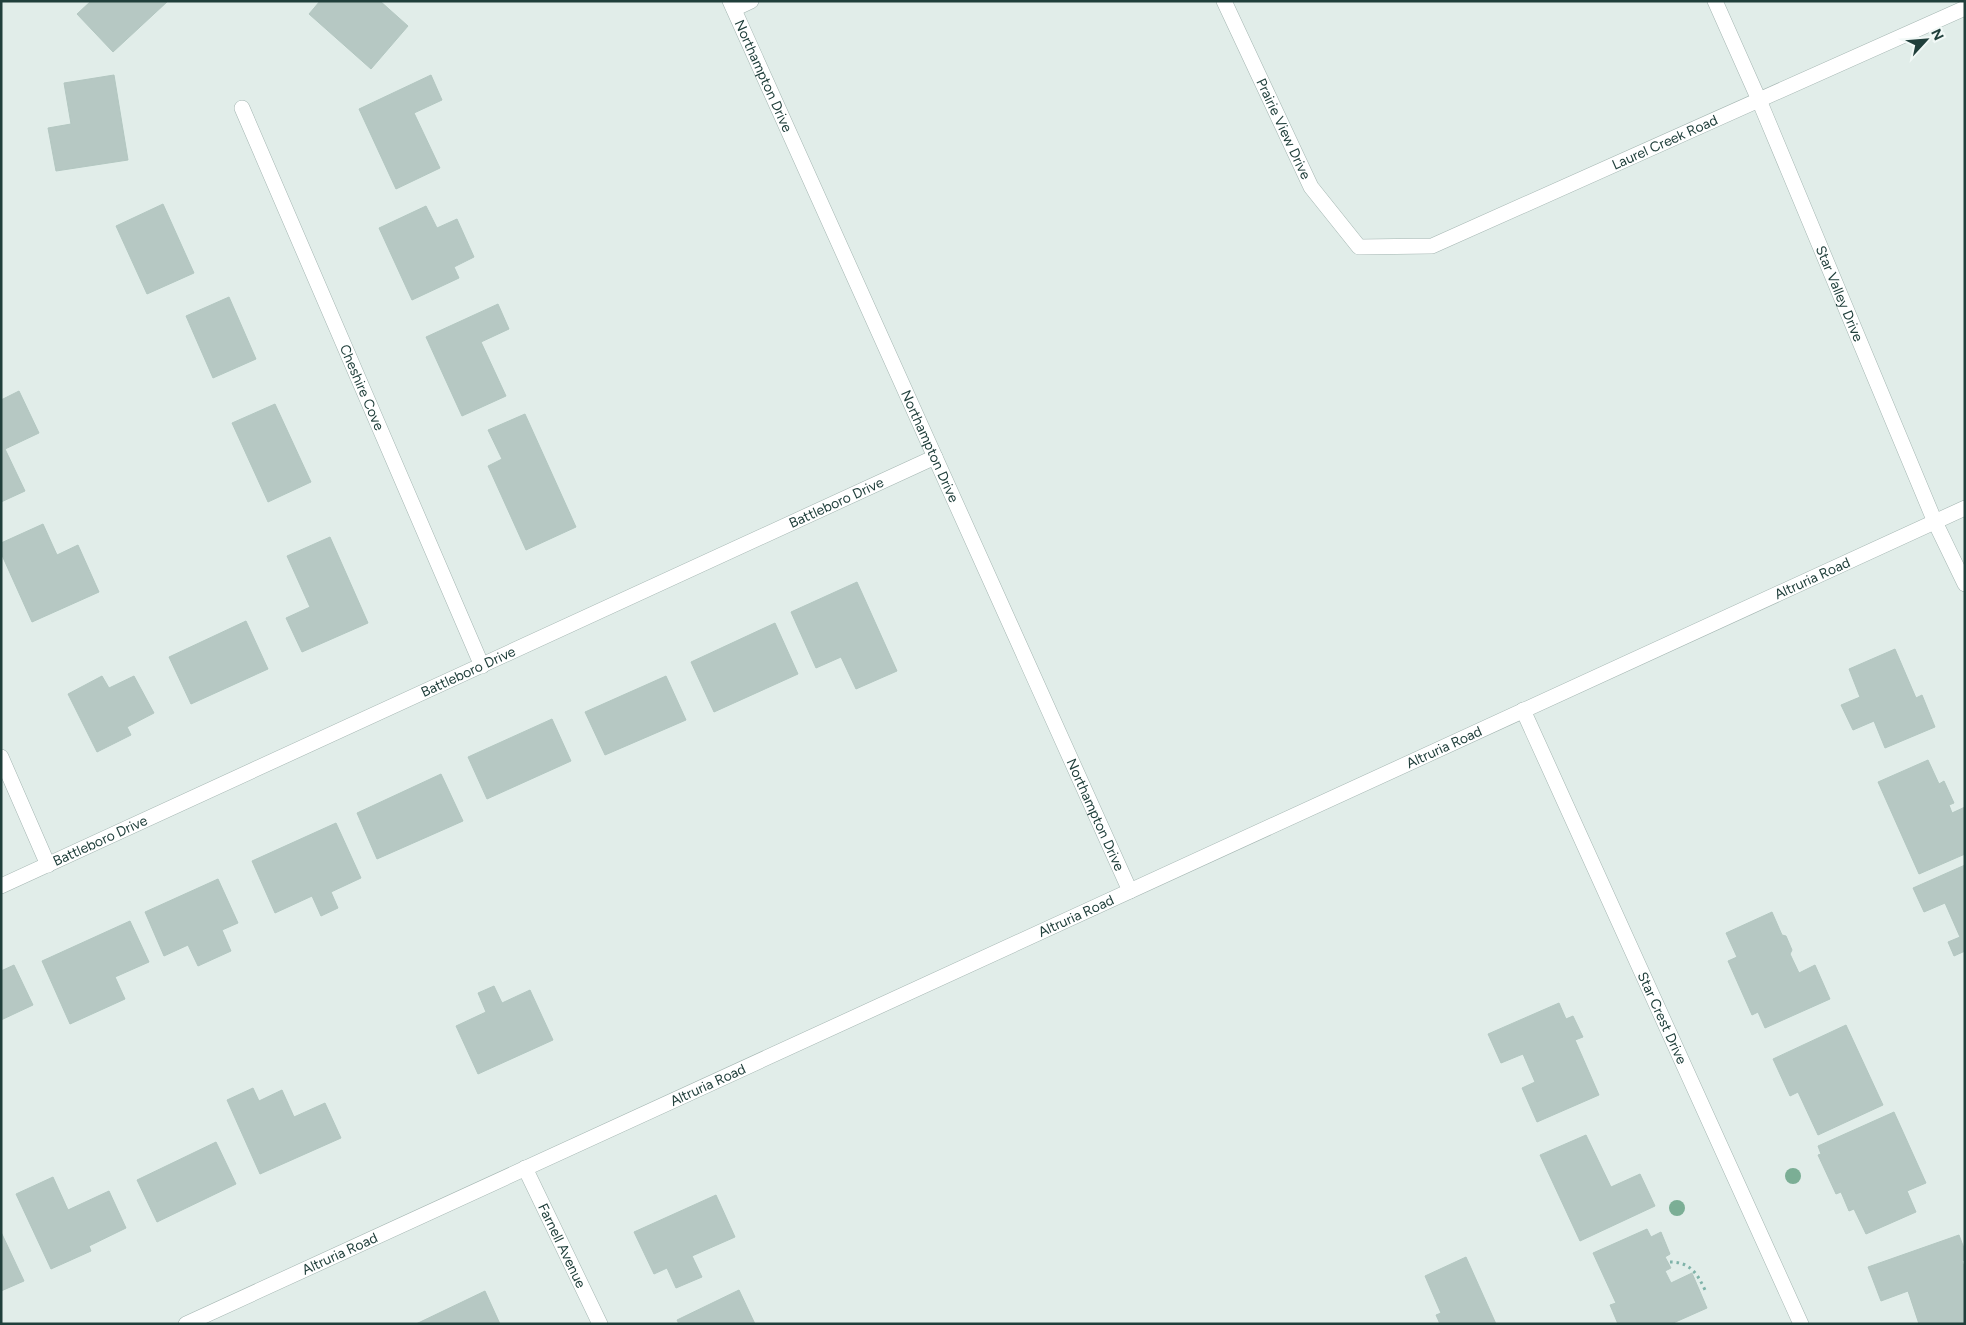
<svg xmlns="http://www.w3.org/2000/svg" width="1966" height="1325" font-family="Figtree,sans-serif">
<style>
.building{fill:#b6c8c3;stroke:#b3c7c1}
.lines{fill:none;stroke-linecap:round;stroke-linejoin:round}
.minor-casing{stroke:#a3b5b1;stroke-width:16}
.tertiary-casing{stroke:#a3b5b1;stroke-width:16}
.path{stroke:#7fb3a9;stroke-width:3;stroke-dasharray:2.5 4;stroke-linecap:butt}
.minor{stroke:#fff;stroke-width:15}
.tertiary{stroke:#fff;stroke-width:15}
.tree{fill:#7bae95}
.labels{text-anchor:middle;stroke-width:4;stroke-linejoin:round;paint-order:stroke}
.street-label{font-size:14px;fill:#203f3b;stroke:#f2f9f7}
</style>
<rect width="100%" height="100%" fill="#e1ede9"/>
<!-- building -->
<g class="building">
<path d="M 91,1 L 168,1 L 113,52 L 77,14 Z"/>
<path d="M 320,1 L 380,1 L 408,26 L 371,69 L 309,14 Z"/>
<path d="M 114,75 L 128,160 L 56,171 L 48,128 L 71,124 L 64,83 Z"/>
<path d="M 431,75 L 442,100 L 414,113 L 440,168 L 396,189 L 359,109 Z"/>
<path d="M 163,204 L 194,273 L 147,294 L 116,226 Z"/>
<path d="M 426,206 L 437,228 L 457,219 L 474,257 L 454,267 L 459,278 L 412,300 L 379,228 Z"/>
<path d="M 229,297 L 256,359 L 213,378 L 186,316 Z"/>
<path d="M 498,304 L 509,329 L 481,342 L 506,396 L 462,416 L 426,337 Z"/>
<path d="M 19,391 L 39,433 L 5,449 L 25,491 L 1,502 L 1,400 Z"/>
<path d="M 275,404 L 311,482 L 268,502 L 232,423 Z"/>
<path d="M 525,414 L 576,527 L 526,550 L 488,466 L 502,459 L 488,430 Z"/>
<path d="M 43,524 L 57,555 L 78,545 L 99,592 L 32,622 L 1,553 L 1,543 Z"/>
<path d="M 330,537 L 368,623 L 302,652 L 286,618 L 310,607 L 287,556 Z"/>
<path d="M 857,582 L 897,671 L 856,689 L 841,657 L 816,668 L 791,612 Z"/>
<path d="M 246,621 L 268,669 L 191,704 L 169,657 Z"/>
<path d="M 775,623 L 798,674 L 714,712 L 691,662 Z"/>
<path d="M 1895,649 L 1916,698 L 1922,695 L 1935,727 L 1885,748 L 1874,721 L 1853,730 L 1841,705 L 1860,697 L 1849,669 Z"/>
<path d="M 102,676 L 109,688 L 134,676 L 154,713 L 127,727 L 131,735 L 97,752 L 68,694 Z"/>
<path d="M 666,676 L 686,720 L 605,755 L 585,712 Z"/>
<path d="M 552,719 L 571,761 L 487,799 L 468,757 Z"/>
<path d="M 1928,760 L 1939,784 L 1944,781 L 1954,803 L 1949,805 L 1952,813 L 1965,807 L 1965,854 L 1919,874 L 1878,782 Z"/>
<path d="M 441,774 L 463,821 L 377,859 L 357,813 Z"/>
<path d="M 336,823 L 361,878 L 331,892 L 338,908 L 321,916 L 312,896 L 275,913 L 252,861 Z"/>
<path d="M 1965,865 L 1965,951 L 1954,956 L 1948,942 L 1960,937 L 1945,903 L 1924,912 L 1913,888 Z"/>
<path d="M 218,879 L 238,923 L 222,930 L 231,951 L 198,966 L 188,945 L 164,956 L 145,912 Z"/>
<path d="M 1772,912 L 1782,935 L 1786,936 L 1792,950 L 1790,954 L 1799,973 L 1815,965 L 1830,999 L 1765,1028 L 1758,1012 L 1752,1015 L 1728,961 L 1737,957 L 1726,933 Z"/>
<path d="M 130,921 L 149,962 L 115,977 L 125,999 L 70,1024 L 42,961 Z"/>
<path d="M 14,965 L 33,1005 L 1,1020 L 1,971 Z"/>
<path d="M 494,986 L 502,1003 L 530,990 L 553,1040 L 478,1074 L 456,1026 L 486,1012 L 478,993 Z"/>
<path d="M 1559,1003 L 1566,1019 L 1573,1016 L 1583,1037 L 1575,1040 L 1599,1095 L 1537,1122 L 1522,1088 L 1535,1082 L 1523,1054 L 1501,1063 L 1488,1034 Z"/>
<path d="M 1846,1025 L 1883,1105 L 1818,1135 L 1798,1092 L 1790,1096 L 1773,1059 Z"/>
<path d="M 253,1088 L 259,1101 L 282,1090 L 294,1117 L 325,1103 L 341,1138 L 260,1174 L 227,1100 Z"/>
<path d="M 1894,1112 L 1926,1183 L 1907,1191 L 1916,1212 L 1866,1234 L 1854,1209 L 1849,1211 L 1841,1192 L 1836,1194 L 1818,1155 L 1821,1154 L 1818,1146 Z"/>
<path d="M 1586,1135 L 1611,1187 L 1640,1174 L 1655,1206 L 1580,1241 L 1540,1155 Z"/>
<path d="M 216,1142 L 236,1184 L 157,1222 L 137,1180 Z"/>
<path d="M 53,1177 L 68,1210 L 109,1191 L 126,1228 L 89,1246 L 91,1251 L 51,1269 L 16,1194 Z"/>
<path d="M 716,1195 L 735,1237 L 692,1256 L 702,1277 L 676,1288 L 667,1268 L 654,1274 L 634,1232 Z"/>
<path d="M 1647,1229 L 1651,1237 L 1661,1232 L 1670,1254 L 1665,1257 L 1671,1268 L 1665,1271 L 1671,1283 L 1692,1273 L 1707,1308 L 1671,1324 L 1618,1324 L 1610,1305 L 1616,1303 L 1593,1253 Z"/>
<path d="M 1,1232 L 24,1281 L 1,1291 Z"/>
<path d="M 1959,1235 L 1965,1251 L 1965,1260 L 1962,1261 L 1965,1269 L 1965,1324 L 1919,1324 L 1908,1291 L 1881,1301 L 1868,1267 Z"/>
<path d="M 1466,1257 L 1496,1324 L 1440,1324 L 1436,1315 L 1441,1313 L 1425,1276 Z"/>
<path d="M 739,1290 L 755,1324 L 679,1324 L 677,1320 Z"/>
<path d="M 485,1291 L 500,1324 L 416,1324 Z"/>
</g>
<g class="lines">
<defs>
<g id="minor">
<path id="s1" d="M 730,1 L 1130,891"/>
<path id="s2" d="M 1224,1 L 1311,187 L 1359,247 L 1432,246 L 1965,8"/>
<path id="s3" d="M 1715,1 L 1759,100 L 1935,522 L 1965,584"/>
<path d="M 734,9 L 751,1"/>
<path id="s4" d="M 242,108 L 482,666"/>
<path id="s5" d="M 1523,710 L 1801,1324"/>
<path d="M 1,757 L 48,865"/>
<path id="s6" d="M 1,886 L 935,457"/>
<path id="s7" d="M 525,1168 L 600,1324"/>
</g>
<g id="tertiary">
<path id="s8" d="M 186,1324 L 1965,508"/>
</g>
</defs>
<!-- minor casing -->
<use href="#minor" class="minor-casing"/>
<!-- tertiary casing -->
<use href="#tertiary" class="tertiary-casing"/>
<!-- path -->
<path class="path" d="M 1670,1262 C 1690,1262 1697,1273 1705,1290"/>
<!-- minor -->
<use href="#minor" class="minor"/>
<!-- tertiary -->
<use href="#tertiary" class="tertiary"/>
</g>
<!-- trees -->
<g class="tree">
<circle cx="1793" cy="1176" r="8"/>
<circle cx="1677" cy="1208" r="8"/>
</g>
<g class="labels">
<!-- street labels -->
<g class="street-label">
<text dy="5" stroke="none"><textPath href="#s1" startOffset="82">Northampton Drive</textPath></text>
<text dy="5" stroke="none"><textPath href="#s2" startOffset="141">Prairie View Drive</textPath></text>
<text dy="5" stroke="none"><textPath href="#s2" startOffset="610">Laurel Creek Road</textPath></text>
<text dy="5" stroke="none"><textPath href="#s3" startOffset="318">Star Valley Drive</textPath></text>
<text dy="5" stroke="none"><textPath href="#s4" startOffset="304">Cheshire Cove</textPath></text>
<text dy="5" stroke="none"><textPath href="#s1" startOffset="488">Northampton Drive</textPath></text>
<text dy="5" stroke="none"><textPath href="#s6" startOffset="919">Battleboro Drive</textPath></text>
<text dy="5" stroke="none"><textPath href="#s8" startOffset="1789">Altruria Road</textPath></text>
<text dy="5" stroke="none"><textPath href="#s6" startOffset="514">Battleboro Drive</textPath></text>
<text dy="5" stroke="none"><textPath href="#s8" startOffset="1384">Altruria Road</textPath></text>
<text dy="5" stroke="none"><textPath href="#s1" startOffset="892">Northampton Drive</textPath></text>
<text dy="5" stroke="none"><textPath href="#s6" startOffset="109">Battleboro Drive</textPath></text>
<text dy="5" stroke="none"><textPath href="#s8" startOffset="979">Altruria Road</textPath></text>
<text dy="5" stroke="none"><textPath href="#s5" startOffset="338">Star Crest Drive</textPath></text>
<text dy="5" stroke="none"><textPath href="#s8" startOffset="574">Altruria Road</textPath></text>
<text dy="5" stroke="none"><textPath href="#s7" startOffset="86">Farnell Avenue</textPath></text>
<text dy="5" stroke="none"><textPath href="#s8" startOffset="169">Altruria Road</textPath></text>
</g>
</g>
<!-- border -->
<rect width="1966" height="1325" fill="none" stroke="#203f3b" stroke-width="5"/>
<!-- north arrow -->
<g transform="translate(1926 40) rotate(64)" stroke="#f2f9f7" stroke-width="4" paint-order="stroke">
<path d="M0-4L9 19L0 12L-9 19Z" fill="#203f3b"/>
<text y="-8" font-size="14" font-weight="bold" text-anchor="middle" fill="#203f3b">N</text>
</g>
</svg>
